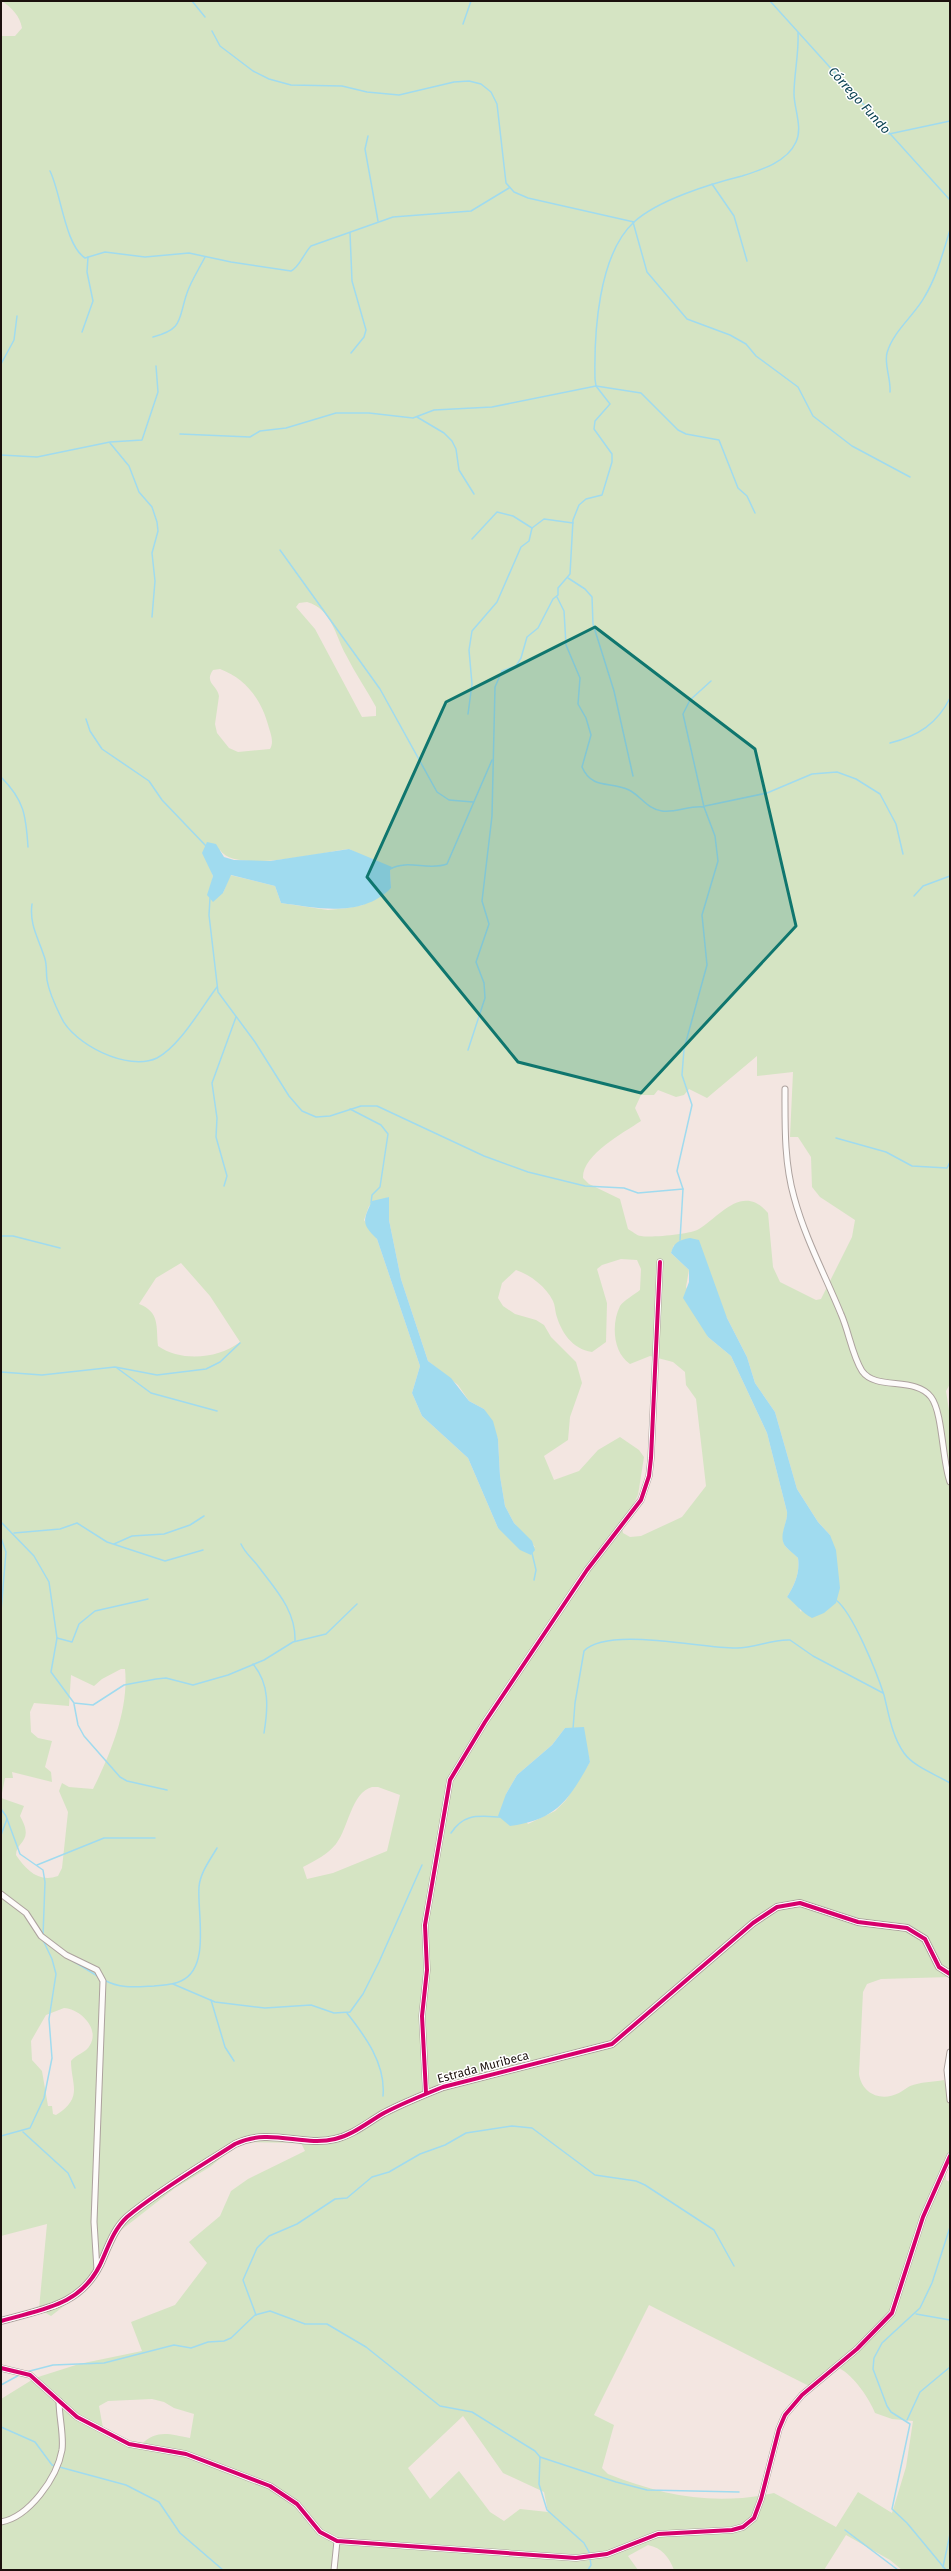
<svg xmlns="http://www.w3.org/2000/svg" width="951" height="2571" font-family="'Fira Sans',sans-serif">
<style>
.green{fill:#d5e4c3;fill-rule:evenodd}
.water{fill:#a0dbef}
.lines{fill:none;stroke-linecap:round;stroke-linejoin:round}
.stream{stroke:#a0dbef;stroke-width:1.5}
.minor-casing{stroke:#ada29e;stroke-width:7}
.tertiary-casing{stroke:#ada29e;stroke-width:8}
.minor{stroke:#fdfbfa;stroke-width:5}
.tertiary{stroke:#fdfbfa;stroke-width:6}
.cycleway-casing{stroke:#fff;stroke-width:6}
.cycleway{stroke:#d6006c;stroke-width:4}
.marked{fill:#0f766e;fill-opacity:0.2;stroke:#0f766e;stroke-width:3;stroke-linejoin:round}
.labels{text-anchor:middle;stroke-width:3;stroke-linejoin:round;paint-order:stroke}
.street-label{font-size:12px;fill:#1b100d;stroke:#fff}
.water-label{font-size:13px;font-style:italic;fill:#083f4f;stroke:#fff}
</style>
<rect width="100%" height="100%" fill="#f3e6e1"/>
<!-- green -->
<path class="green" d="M 2,1 L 950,1 L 950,1384 L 946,1391 L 950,1417 L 950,1977 L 881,1979 L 867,1984 L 863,1992 L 859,2074 C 862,2094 881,2102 899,2093 C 903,2091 906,2088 910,2086 C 920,2082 933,2082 944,2080 C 951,2104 951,2130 950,2156 C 950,2164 945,2170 946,2180 L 950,2182 L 950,2570 L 902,2570 L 890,2560 L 846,2535 L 824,2570 L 674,2570 C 669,2557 662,2548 648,2545 L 628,2556 L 638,2570 L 1,2570 L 1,2399 L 35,2378 L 79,2364 L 142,2351 L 131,2322 L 175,2305 L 207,2263 L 189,2242 L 220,2216 L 231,2191 L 248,2179 L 305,2151 L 301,2143 L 240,2142 L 210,2167 L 175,2188 L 120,2231 L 99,2273 L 82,2292 L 51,2316 L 39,2309 L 47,2224 L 1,2236 L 1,36 L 15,36 L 22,28 C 20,16 12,8 2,1 ZM 307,602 C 332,609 335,635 346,655 C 355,673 366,689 376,707 L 376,716 L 362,717 L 315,629 L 296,607 L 299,603 ZM 220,669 C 247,679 262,701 269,728 C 271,735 274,742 270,749 L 238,752 L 229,748 L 217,733 L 215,724 L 219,696 C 217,685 204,683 213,670 ZM 349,849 L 390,870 L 391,888 L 363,905 L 348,908 L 328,910 L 281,903 L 275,886 L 230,875 L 223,893 L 211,885 L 213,876 L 210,868 L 220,850 C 235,874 322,852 349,849 ZM 757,1056 L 757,1076 L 793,1072 L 790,1137 L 798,1137 L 811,1157 L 812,1187 L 820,1197 L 855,1220 L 852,1237 L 821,1299 L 816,1300 L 780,1282 L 773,1267 L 768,1213 C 743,1183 720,1216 699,1229 C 692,1234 651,1238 641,1236 C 637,1236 632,1231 628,1229 L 620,1199 L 589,1184 L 583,1178 C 582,1155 623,1133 641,1121 L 635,1108 L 641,1095 L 654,1095 L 658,1090 L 676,1097 L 684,1095 L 689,1089 L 707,1098 ZM 389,1197 L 389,1220 L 401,1279 L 428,1361 L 458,1385 L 469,1401 L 484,1409 L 498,1439 L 500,1476 L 505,1506 L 514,1523 L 535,1547 L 498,1528 L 468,1458 L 422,1416 L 412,1393 L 420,1366 L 377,1239 L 364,1220 L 369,1206 ZM 674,1245 L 727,1318 L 747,1357 L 755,1383 L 775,1412 L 797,1489 L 818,1522 L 830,1535 L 801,1612 L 797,1604 L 787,1597 C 795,1584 800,1573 798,1558 C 795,1554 789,1550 786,1547 C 778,1537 788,1523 787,1512 L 767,1433 L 731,1356 L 708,1337 L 686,1287 L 689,1270 L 671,1253 ZM 621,1259 L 637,1260 L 641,1269 L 640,1290 C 635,1294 623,1301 620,1306 C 611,1324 613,1353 630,1364 L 650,1356 L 673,1362 L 685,1372 L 686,1385 L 696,1399 L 706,1486 L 682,1517 L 641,1536 L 630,1537 L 623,1533 L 622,1527 L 638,1495 L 644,1457 L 639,1450 L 620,1437 L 598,1450 L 579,1471 L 554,1480 L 544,1456 L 568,1440 L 570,1417 L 582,1383 L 576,1362 L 551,1337 L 544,1325 L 536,1320 L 515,1314 L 503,1306 L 498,1298 L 502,1283 L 516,1270 C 531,1275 546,1287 553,1301 C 555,1305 555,1310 556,1314 C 561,1332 572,1349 592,1352 L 606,1342 L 607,1303 L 597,1269 L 602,1265 ZM 181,1263 L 210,1296 L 240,1342 C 218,1359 181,1362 158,1346 C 156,1326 160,1312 139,1304 L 156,1278 ZM 121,1669 L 125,1669 C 129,1709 111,1753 93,1789 L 69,1787 L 62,1783 L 59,1791 L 68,1812 L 62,1868 L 58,1876 C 39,1883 26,1870 16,1855 C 16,1841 35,1842 20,1816 L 24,1806 L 1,1798 L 5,1778 L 13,1778 L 12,1772 L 52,1782 L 51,1772 L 45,1767 L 52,1741 L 38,1738 L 31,1732 L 30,1712 L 34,1703 L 69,1706 L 71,1675 L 94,1686 L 102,1679 ZM 565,1728 L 584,1735 L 590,1762 L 566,1800 L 555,1811 L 528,1824 L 506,1794 L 517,1775 L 552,1745 ZM 372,1787 L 378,1787 L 400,1795 L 387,1851 L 333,1873 L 307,1879 L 303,1867 C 316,1860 327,1855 336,1844 C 349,1827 351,1793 372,1787 ZM 64,2008 C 80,2009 100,2028 90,2045 C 86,2053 76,2054 71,2061 C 71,2084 84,2098 56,2115 L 53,2114 L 52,2106 L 48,2106 L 42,2071 L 32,2060 L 31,2041 L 46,2015 ZM 649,2305 L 811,2387 L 826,2370 L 839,2368 C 854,2376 869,2398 875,2413 L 892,2419 L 913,2421 L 906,2467 L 892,2513 L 858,2492 L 836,2527 L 774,2493 C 714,2506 664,2496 608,2474 L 602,2468 L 614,2425 L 594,2415 ZM 152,2399 L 164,2402 L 174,2408 L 194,2414 L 190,2438 C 168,2434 158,2429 140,2445 L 124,2441 L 103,2428 L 99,2406 L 108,2401 ZM 463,2416 L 503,2473 L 544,2492 L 548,2512 L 520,2509 L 504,2521 L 490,2512 L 459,2471 L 430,2499 L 408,2468 Z"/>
<!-- water -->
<g class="water">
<path d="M 207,842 L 216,844 L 224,857 L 234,860 L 270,861 L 349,849 L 392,867 L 390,870 L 391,888 C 362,918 317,908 281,903 L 275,886 L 231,875 L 223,893 L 213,902 L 207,895 L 213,876 L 202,853 Z"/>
<path d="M 389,1197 L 389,1220 L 401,1279 L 428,1361 L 451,1378 L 469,1401 L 484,1409 L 493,1421 L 498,1439 L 500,1476 L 505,1506 L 514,1523 L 532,1541 L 535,1550 L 531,1555 L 520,1550 L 498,1528 L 468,1458 L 422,1416 L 412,1393 L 420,1366 L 377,1239 C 361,1224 363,1220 372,1201 Z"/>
<path d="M 690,1238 L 699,1240 L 727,1318 L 747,1357 L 755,1383 L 775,1412 L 797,1489 L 818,1522 L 830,1535 L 836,1550 L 840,1588 L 836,1603 L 824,1613 L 812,1618 C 801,1612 796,1604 787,1597 C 795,1584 800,1573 798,1558 C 794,1554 789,1550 786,1547 C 777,1537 788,1523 787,1512 L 767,1433 L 731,1356 L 708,1337 L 683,1298 L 689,1282 L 689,1270 L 671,1253 C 674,1242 679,1240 690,1238 Z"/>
<path d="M 584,1727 L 590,1762 C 569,1800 556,1820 510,1826 L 498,1816 L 506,1794 L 517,1775 L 552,1745 L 565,1728 Z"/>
</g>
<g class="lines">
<!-- stream -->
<g class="stream">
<path d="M 192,1 L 205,17"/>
<path d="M 770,1 L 950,200"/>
<path d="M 463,24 L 471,1"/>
<path d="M 212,31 L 220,46 L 253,71 L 269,79 L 291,85 L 342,86 L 367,92 L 399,95 L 454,82 L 469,81 L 481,84 L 491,92 L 497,104 L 506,183 L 514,192 L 528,198 L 634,222"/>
<path d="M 889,134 L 950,121"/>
<path d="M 368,136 L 365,149 L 378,221"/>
<path d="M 50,171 C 61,193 65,245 85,258 L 105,252 L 145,257 L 189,253 L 231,262 L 291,271 C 299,268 304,253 311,246 L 393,217 L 471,211 L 509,188"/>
<path d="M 712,184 L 734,216 L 747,261"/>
<path d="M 633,222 L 647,272 L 687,319 L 730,335 L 746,344 L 756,356 L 798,387 L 813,416 L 852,446 L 910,477"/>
<path d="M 350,233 L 352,281 L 366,330 L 364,337 L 351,353"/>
<path d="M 82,332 L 93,301 L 87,272 L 88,257"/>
<path d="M 153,337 C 184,329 178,319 187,293 C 191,281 199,269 205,257"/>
<path d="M 1,364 L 14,340 L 17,316"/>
<path d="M 596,386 L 641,393 L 678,430 L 686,434 L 719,440 L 738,488 L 747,496 L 755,513"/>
<path d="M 890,392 C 891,379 884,364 887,353 C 893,331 915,315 925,296 C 937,276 943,252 950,230"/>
<path d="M 417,417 L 444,433 L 452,441 L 456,449 L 459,470 L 474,494"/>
<path d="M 180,434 L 250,437 L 260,431 L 286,428 L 336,413 L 369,413 L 413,418 L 434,410 L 492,407 L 596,386"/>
<path d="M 110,443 L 129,466 L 139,492 L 152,507 L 157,522 L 158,531 L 152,553 L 155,581 L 152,617"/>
<path d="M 1,455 L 37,457 L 110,442 L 142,440 L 158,392 L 156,366"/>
<path d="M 472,539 L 497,512 L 513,516 L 532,528"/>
<path d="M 280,550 L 380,689 L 437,792 L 449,800 L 473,802"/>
<path d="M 568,578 L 585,589 L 592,597 L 593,624 L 614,691 L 633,776"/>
<path d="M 557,597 L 564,611 L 566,645 L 580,678 L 578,704 L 586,718 L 591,735 L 582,767 C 592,790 611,781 629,790 C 641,796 647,809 662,811 C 676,813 690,805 704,807"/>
<path d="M 468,714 L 472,684 L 469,650 L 472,631 L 497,602 L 521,547 L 529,541 L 532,528 L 544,519 L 573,523"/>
<path d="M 86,719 L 90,731 L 102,749 L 149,781 L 162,800 L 206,846"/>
<path d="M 890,743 C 918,736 937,724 950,698"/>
<path d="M 1,777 C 24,800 26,815 28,847"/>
<path d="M 705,806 L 767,793 L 812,774 L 837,772 L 856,779 L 880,794 L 896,824 L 903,854"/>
<path d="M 390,869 C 408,859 428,871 447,864 L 492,760"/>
<path d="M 914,896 L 923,886 L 950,876"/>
<path d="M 210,898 L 209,915 L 218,992 L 255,1042 L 289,1096 L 302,1111 L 316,1117 L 330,1116 L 361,1106 L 377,1106 L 484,1156 L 528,1172 L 585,1186 L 624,1188 L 638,1193 L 683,1189"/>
<path d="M 32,904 C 29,925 39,939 45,959 C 47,966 46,973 47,980 C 49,992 55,1005 61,1017 C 73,1044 128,1072 157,1058 C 180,1046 201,1008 217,987"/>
<path d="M 468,1050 L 485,998 L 484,983 L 476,962 L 489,924 L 482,901 L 492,816 L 495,687 L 502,671 L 516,666 L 521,658 L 527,637 L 538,628 L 553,599 L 558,595 L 558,588 L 570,574 L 573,520 L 579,505 L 586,499 L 602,495 L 612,462 L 612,454 L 594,429 L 595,421 L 610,404 L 596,386 L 595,379 C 594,334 598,255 634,222 C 658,200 710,184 742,176 C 761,170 787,162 796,142 C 803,128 794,108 794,94 C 794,74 799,54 798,33"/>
<path d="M 350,1109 L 381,1125 L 388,1134 L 380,1187 L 372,1195 L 371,1203"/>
<path d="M 836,1138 L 886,1152 L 912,1166 L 947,1168 L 950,1162"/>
<path d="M 224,1186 L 227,1176 L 216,1137 L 217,1118 L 212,1083 L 236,1017"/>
<path d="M 1,1236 L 13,1236 L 60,1248"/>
<path d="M 680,1240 L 683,1189 L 677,1171 L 692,1105 L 682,1075 L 684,1049 L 707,965 L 702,915 L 718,861 L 715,836 L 704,807 L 683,714 L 690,700 L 711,681"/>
<path d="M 117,1368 L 151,1393 L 217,1411"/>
<path d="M 1,1372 L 42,1375 L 115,1367 L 157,1375 L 206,1369 L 220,1362 L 240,1343"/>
<path d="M 1,1522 L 34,1556 L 49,1582 L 57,1638 L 51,1672 L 74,1703 L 93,1705 L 124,1685 L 156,1679 L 166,1678 L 193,1685 L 228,1675 L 264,1660 L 293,1642 L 326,1634 L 357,1604"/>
<path d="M 14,1533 L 60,1529 L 77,1523 L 107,1542 L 165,1561 L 203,1550"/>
<path d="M 1,1538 L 6,1552 L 1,1611"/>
<path d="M 114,1544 L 132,1536 L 164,1534 L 190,1525 L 204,1516"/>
<path d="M 241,1544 C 245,1553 252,1558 258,1566 C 275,1589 296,1610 295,1641"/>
<path d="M 532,1553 L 536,1570 L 534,1580"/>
<path d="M 836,1600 C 853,1613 877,1673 884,1695 C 889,1715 892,1736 904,1753 C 914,1767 935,1774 950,1783"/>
<path d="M 57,1638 L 72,1642 L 79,1624 L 95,1611 L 148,1599"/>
<path d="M 253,1664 C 270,1684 268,1709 264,1733"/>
<path d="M 74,1704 L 78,1725 L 84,1736 L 120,1777 L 127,1781 L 167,1790"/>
<path d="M 573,1729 L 575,1703 L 584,1651 C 608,1626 704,1649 737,1648 C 755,1648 772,1639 790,1640 L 813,1656 L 883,1693"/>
<path d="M 1,1809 L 6,1816 L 20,1854 L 43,1870 L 45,1882 L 43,1936"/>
<path d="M 451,1833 C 464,1813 478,1816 500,1817"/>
<path d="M 1,1835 L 7,1819"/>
<path d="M 37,1865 L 104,1838 L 155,1838"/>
<path d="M 73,1961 L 99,1977"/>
<path d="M 104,1980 C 121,1989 135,1987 154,1986 C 163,1985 173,1985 181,1981 C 211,1968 197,1913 199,1887 C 200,1873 210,1860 217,1848"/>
<path d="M 173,1984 L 215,2002 L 265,2008 L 311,2005 L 334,2013 L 350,2012 L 363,1994 L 379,1962 L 422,1865"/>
<path d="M 211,2000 L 225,2047 L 234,2061"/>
<path d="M 347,2013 C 365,2036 386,2064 383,2096"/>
<path d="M 23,2132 L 68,2173 L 75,2188"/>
<path d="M 1,2136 L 30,2128 L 44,2098 L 52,2058 L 49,2019 L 56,1974 L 52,1959 L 43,1940"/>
<path d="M 916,2314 L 950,2320"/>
<path d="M 256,2315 L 243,2280 L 257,2248 L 269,2236 L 297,2224 L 335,2199 L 347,2198 L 372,2177 L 389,2172 L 420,2154 L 445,2145 L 466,2133 L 512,2126 L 532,2128 L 595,2175 L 636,2181 L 645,2185 L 714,2230 L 734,2266"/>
<path d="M 26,2372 L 53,2365 L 104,2363 L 174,2345 L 191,2348 L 208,2342 L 224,2341 L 231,2338 L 255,2315 L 270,2311 L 305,2324 L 327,2324 L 366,2347 L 440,2406 L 472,2412 L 535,2451 L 540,2457 L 616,2482 L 647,2490 L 739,2492"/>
<path d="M 1,2385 L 21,2374"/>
<path d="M 907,2420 L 920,2392 L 950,2367"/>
<path d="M 1,2427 L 35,2442 L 52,2465 L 126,2485 L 159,2502 L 180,2533 L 223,2570"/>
<path d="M 540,2457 L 539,2484 L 547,2510 L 584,2543 L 589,2552 L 591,2565 L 588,2570"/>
<path d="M 845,2530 L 898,2570"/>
<path d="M 943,2567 L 950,2534"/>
<path d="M 946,2570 L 907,2523 L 892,2509 L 910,2424 L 891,2412 L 887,2406 L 873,2369 L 874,2358 L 882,2343 L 920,2308 L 932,2283 L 950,2227"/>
</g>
<defs>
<g id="minor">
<path d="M 785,1089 C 785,1124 784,1162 794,1197 C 805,1238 825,1275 841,1314 C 849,1332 852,1355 862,1371 C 876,1391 915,1376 931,1397 C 943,1413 942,1460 950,1482"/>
<path d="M 1,1894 L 26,1913 L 41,1936 L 66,1955 L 97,1970 L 103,1981 L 94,2222 L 97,2270"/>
<path d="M 950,2052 L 947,2070 L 950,2100"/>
<path d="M 426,2093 L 422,2016 L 427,1970 L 425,1925 L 450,1780 L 485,1722 L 587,1570 L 641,1500 L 649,1476 L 651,1458 L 660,1262"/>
<path d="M 1,2368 L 30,2375 L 77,2417 L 129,2444 L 186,2454 L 270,2486 L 297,2504 L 320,2532 L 337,2541 L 576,2558 L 607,2554 L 658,2534 L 732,2530 L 743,2527 L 754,2518 L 761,2499 L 779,2429 L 785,2415 L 802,2395 L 857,2349 L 892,2313 L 923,2217 L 950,2156"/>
<path d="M 1,2522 C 29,2517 57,2478 62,2450 C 64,2435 59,2417 59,2401"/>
<path d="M 334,2570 L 337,2541"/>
</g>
<path id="tertiary" d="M 1,2321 C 41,2309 79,2307 100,2265 C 108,2248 113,2230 127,2217 C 158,2191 201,2166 235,2144 C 270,2127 302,2147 335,2139 C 353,2135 368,2122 384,2113 C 403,2103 423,2095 443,2087 L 612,2044 L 753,1923 L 777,1907 L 800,1903 L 858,1922 L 907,1928 L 925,1939 L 939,1967 L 950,1974"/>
</defs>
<!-- minor casing -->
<use href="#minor" class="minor-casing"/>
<!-- tertiary casing -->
<use href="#tertiary" class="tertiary-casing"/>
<!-- minor -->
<use href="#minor" class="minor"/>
<!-- tertiary -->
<use href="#tertiary" class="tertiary"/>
<defs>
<g id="cycleway">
<path d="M 426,2093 L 422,2016 L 427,1970 L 425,1925 L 450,1780 L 485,1722 L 587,1570 L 641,1500 L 649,1476 L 651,1458 L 660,1262"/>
<path d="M 1,2321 C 41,2309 79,2307 100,2265 C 108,2248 113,2230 127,2217 C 158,2191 201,2166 235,2144 C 270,2127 302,2147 335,2139 C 353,2135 368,2122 384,2113 C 403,2103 423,2095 443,2087 L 612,2044 L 753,1923 L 777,1907 L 800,1903 L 858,1922 L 907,1928 L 925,1939 L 939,1967 L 950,1974"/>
<path d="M 1,2368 L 30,2375 L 77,2417 L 129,2444 L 186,2454 L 270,2486 L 297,2504 L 320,2532 L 337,2541 L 576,2558 L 607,2554 L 658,2534 L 732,2530 L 743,2527 L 754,2518 L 761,2499 L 779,2429 L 785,2415 L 802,2395 L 857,2349 L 892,2313 L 923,2217 L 950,2156"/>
</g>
</defs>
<!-- cycleway casing -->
<use href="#cycleway" class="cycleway-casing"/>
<!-- cycleway -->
<use href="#cycleway" class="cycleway"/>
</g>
<!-- marked area -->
<path class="marked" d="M 595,627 L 755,749 L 796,926 L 641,1093 L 518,1062 L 367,877 L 446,702 Z"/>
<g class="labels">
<!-- street labels -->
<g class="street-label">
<text transform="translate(483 2067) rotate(-15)" y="4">Estrada Muribeca</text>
</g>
<!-- water labels -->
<g class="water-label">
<text transform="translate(860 100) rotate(48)" y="5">Córrego Fundo</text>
</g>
</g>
<!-- border -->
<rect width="951" height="2571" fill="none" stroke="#1b100d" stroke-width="4"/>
</svg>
